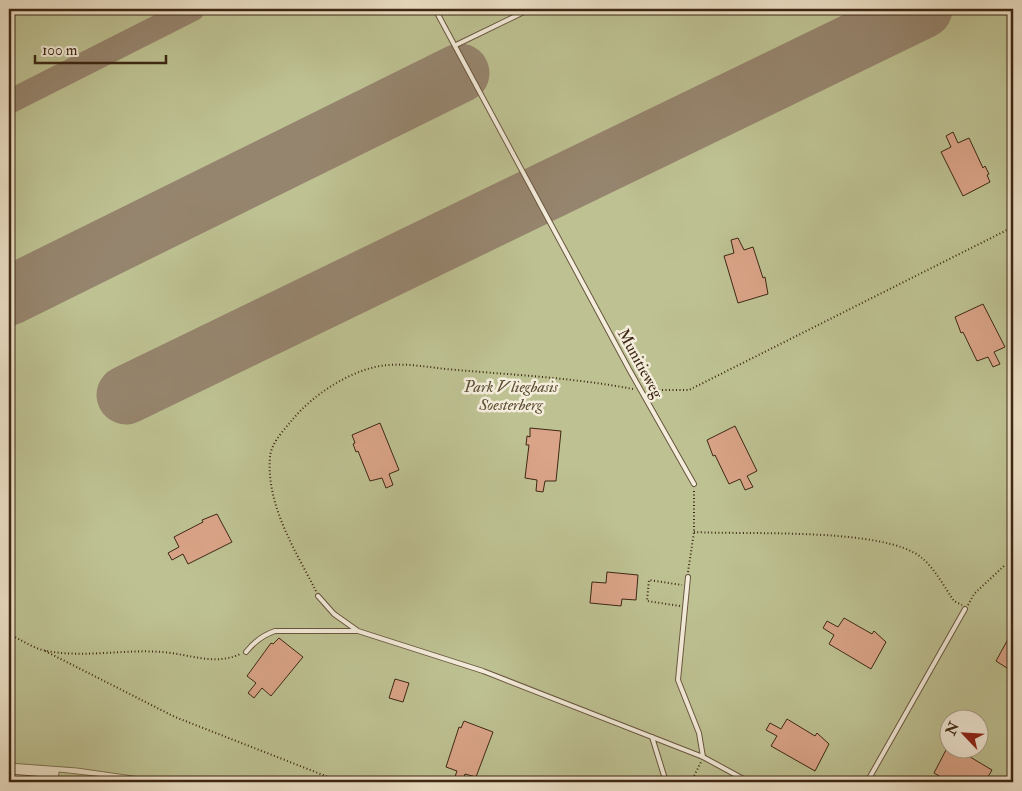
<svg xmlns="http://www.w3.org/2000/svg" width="1022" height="791" font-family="'IM FELL Double Pica',serif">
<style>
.green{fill:#bec293;stroke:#7e7453;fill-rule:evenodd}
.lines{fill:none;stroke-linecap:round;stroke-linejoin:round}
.taxiway{stroke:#96856e;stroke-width:24}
.runway{stroke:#96856e;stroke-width:59}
.building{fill:#daa488;stroke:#3d2713}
.lane-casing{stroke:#695640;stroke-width:6}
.street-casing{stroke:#695640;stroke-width:9}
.path{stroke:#3d2713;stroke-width:2;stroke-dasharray:1 2.5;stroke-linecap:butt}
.lane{stroke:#f4eddc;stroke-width:4}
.street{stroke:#f4eddc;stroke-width:7}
.labels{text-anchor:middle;stroke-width:5;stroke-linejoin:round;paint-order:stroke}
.street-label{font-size:16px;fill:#3d2713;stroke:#f4eddc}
.park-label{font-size:16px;font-style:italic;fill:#5d4e33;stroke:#f4eddc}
</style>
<rect width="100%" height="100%" fill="#eee3c9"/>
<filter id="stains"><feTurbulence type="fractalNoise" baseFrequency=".004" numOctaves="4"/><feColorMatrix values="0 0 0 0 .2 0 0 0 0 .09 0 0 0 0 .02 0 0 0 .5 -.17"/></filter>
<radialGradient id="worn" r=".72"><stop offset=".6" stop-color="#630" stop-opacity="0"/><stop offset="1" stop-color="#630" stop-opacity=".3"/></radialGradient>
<!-- green -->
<g class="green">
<path d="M 9,9 L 1013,9 L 1013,782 L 175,782 L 77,768 L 9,763 ZM 950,718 L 980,718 L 980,748 L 950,748 Z"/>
<path d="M 59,772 L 149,782 L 58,782 Z"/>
</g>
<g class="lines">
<!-- taxiway -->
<path class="taxiway" d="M 9,102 L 193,9"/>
<!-- runway -->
<g class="runway">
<path d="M 9,296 L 460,73"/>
<path d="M 126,395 L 923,9"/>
</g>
</g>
<!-- building -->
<g class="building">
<path d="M 953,132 L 958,143 L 969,138 L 983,168 L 985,166 L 989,174 L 987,175 L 990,182 L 963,196 L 941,152 L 951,147 L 946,136 Z"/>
<path d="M 738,238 L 744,250 L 753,247 L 763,278 L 765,277 L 768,294 L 738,303 L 724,256 L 734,253 L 731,240 Z"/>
<path d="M 983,304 L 1005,347 L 994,352 L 1000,364 L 993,367 L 988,357 L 977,361 L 963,332 L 961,333 L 955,317 Z"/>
<path d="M 380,423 L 399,470 L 389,474 L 393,485 L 386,488 L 382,478 L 370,481 L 358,451 L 356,452 L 353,444 L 355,443 L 352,435 Z"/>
<path d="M 735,426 L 757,471 L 747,476 L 753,487 L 745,490 L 740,479 L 729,484 L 715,455 L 713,456 L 707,440 Z"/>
<path d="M 530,428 L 561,431 L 556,481 L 545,481 L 543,492 L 536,491 L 537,480 L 525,478 L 529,445 L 526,445 L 527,436 L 530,437 Z"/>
<path d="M 217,514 L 232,542 L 188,564 L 183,554 L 172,560 L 168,553 L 179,547 L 174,537 L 203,522 L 202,520 Z"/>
<path d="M 607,572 L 638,575 L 636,600 L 622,599 L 621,606 L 590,603 L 592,582 L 606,583 Z"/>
<path d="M 844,618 L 872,634 L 874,631 L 886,642 L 871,669 L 829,644 L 834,635 L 823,628 L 827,621 L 838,627 Z"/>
<path d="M 1013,630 L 1013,670 L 1010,668 L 1010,670 L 996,661 Z"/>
<path d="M 279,638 L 303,657 L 271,696 L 262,688 L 254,698 L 248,693 L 256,683 L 247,676 L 271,643 L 273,644 Z"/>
<path d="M 395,679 L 409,683 L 403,702 L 389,698 Z"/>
<path d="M 787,719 L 815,736 L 817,733 L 829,744 L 815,771 L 771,746 L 777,736 L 766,730 L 770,723 L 781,729 Z"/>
<path d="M 464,721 L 493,732 L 476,777 L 465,774 L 462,782 L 453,782 L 457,771 L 446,767 L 459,727 L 461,728 Z"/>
<path d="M 947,748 L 955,748 L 992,770 L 985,782 L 948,782 L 940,778 L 941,777 L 934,773 Z"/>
</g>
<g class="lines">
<defs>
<g id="lane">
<path d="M 435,9 L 630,371 L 694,484"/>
<path d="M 456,45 L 530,9"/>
<path d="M 688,577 L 678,680 L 699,733 L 703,757"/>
<path d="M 318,596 L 334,614 L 358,631 L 483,671 L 703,757 L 749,782"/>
<path d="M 246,652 C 254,642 263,635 275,631 L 356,631"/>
<path d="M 652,737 L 666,782"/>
<path d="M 867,782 L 965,609"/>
</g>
<path id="street" d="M 9,778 L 57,782"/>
</defs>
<!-- lane casing -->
<use href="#lane" class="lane-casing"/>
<!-- street casing -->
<use href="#street" class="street-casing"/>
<!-- path -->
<g class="path">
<path d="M 648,390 L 689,390 L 1013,227"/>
<path d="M 694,532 C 745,535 886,527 922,558 C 935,569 945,588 954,601 L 962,605"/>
<path d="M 688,572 L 694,532 L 694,489"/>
<path d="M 316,591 C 295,550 266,505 270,457 C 271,443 284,430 293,419 C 312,396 345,374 375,367 C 403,361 429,368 457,370 C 516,375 575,378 633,389"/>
<path d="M 968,605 L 974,594 L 1005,565"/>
<path d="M 680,606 L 647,601 L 649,580 L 682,585"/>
<path d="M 9,634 C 20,639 34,649 47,651 C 85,658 124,649 162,652 C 189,654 215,666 240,654"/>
<path d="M 45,651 L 175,717 L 341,782"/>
<path d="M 691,782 L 701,762"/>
</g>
<!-- lane -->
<use href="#lane" class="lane"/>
<!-- street -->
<use href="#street" class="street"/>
</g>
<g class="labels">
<!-- street labels -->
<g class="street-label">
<text transform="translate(641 363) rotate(61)" y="6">Munitieweg</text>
</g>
<!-- park labels -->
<g class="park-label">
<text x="511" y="392">Park Vliegbasis<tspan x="511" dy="18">Soesterberg</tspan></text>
</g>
</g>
<!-- margin -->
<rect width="1022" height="791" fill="none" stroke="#eee3c9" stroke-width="30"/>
<rect x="10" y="10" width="1002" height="771" fill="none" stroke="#3d2713" stroke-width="2.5"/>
<rect x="15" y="15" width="992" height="761" fill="none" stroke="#3d2713"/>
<!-- north arrow -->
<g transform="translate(964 734) rotate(295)"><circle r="24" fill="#f4eddc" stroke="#ab9e8c"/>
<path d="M0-4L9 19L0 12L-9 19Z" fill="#8f2418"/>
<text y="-8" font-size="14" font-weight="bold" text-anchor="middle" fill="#3d2713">N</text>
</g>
<!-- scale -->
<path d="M35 55v8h131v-8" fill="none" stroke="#3d2713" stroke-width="2.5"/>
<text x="42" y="55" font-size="15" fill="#3d2713" stroke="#f4eddc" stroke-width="4" paint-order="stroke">100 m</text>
<rect width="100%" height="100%" filter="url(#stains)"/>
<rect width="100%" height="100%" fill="url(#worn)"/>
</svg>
